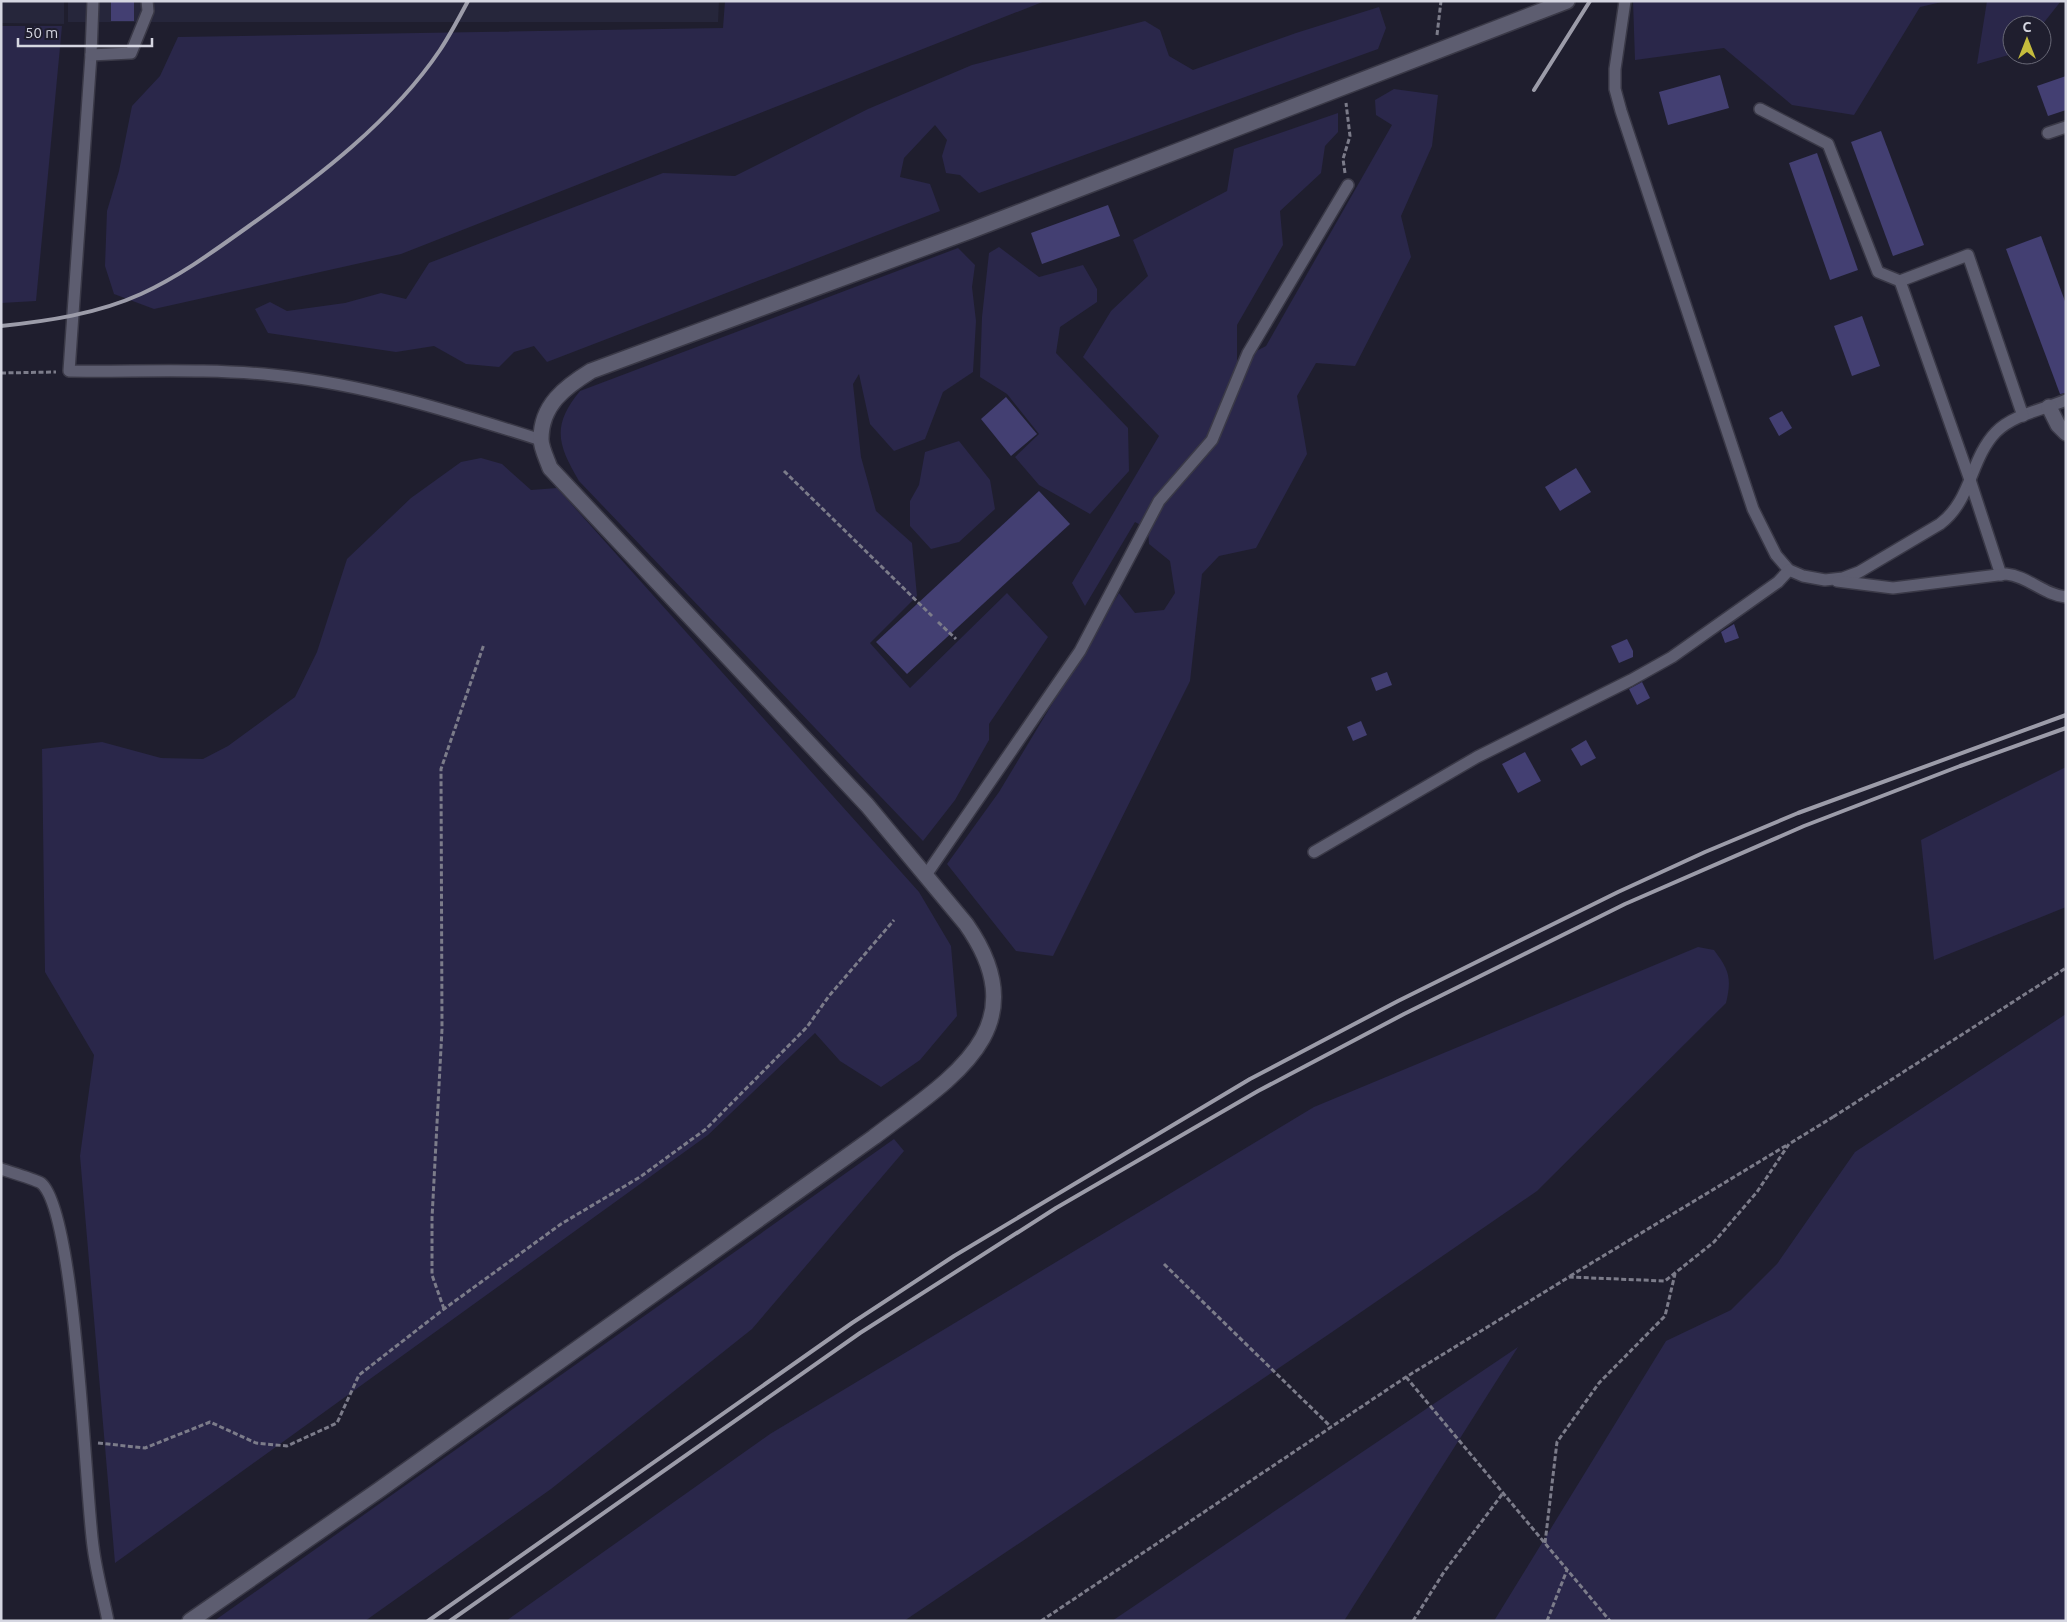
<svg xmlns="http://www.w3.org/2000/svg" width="2067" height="1622" font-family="Ubuntu,sans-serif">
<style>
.built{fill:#26263b}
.green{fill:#2a274a}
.building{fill:#433f72}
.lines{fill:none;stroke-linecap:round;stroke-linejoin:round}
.lane-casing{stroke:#3a3947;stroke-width:14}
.street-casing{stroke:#3a3947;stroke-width:18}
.path{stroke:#7c7c8a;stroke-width:3;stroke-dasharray:5 2.5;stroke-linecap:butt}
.lane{stroke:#5d5d70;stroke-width:11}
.street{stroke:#5d5d70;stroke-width:15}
.rail{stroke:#9c9ca9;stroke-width:4}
</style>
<rect width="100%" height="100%" fill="#1f1e2e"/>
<!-- built -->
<g class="built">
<path d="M 1,1 L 64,1 L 64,24 L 1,23 Z"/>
<path d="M 68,1 L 719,1 L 718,22 L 68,22 Z"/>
</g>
<!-- green -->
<g class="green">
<path d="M 725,1 L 1045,1 L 401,254 L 154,309 L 114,294 L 105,266 L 107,211 L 119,171 L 132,106 L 160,76 L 178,37 L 723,28 Z"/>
<path d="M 1633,1 L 1946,1 L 1920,7 L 1854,115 L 1792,105 L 1724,48 L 1635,60 Z"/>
<path d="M 1987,1 L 2061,1 L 2042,25 L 2012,25 L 2012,54 L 1977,64 Z"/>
<path d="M 1379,7 L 1386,28 L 1378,49 L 979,193 L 960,175 L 946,173 L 942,156 L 947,140 L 935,125 L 904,158 L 900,177 L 930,184 L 940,211 L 547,362 L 534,346 L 514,352 L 499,367 L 466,364 L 434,346 L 396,352 L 268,333 L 255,309 L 270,302 L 287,311 L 345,303 L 381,293 L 406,299 L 429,263 L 663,173 L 735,176 L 868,109 L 972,65 L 1145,21 L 1160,30 L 1169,56 L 1193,70 L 1296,33 Z"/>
<path d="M 1,26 L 62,26 L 36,301 L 1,303 Z"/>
<path d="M 1394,89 L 1438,95 L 1432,146 L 1401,216 L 1411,257 L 1355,366 L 1316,363 L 1297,396 L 1307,454 L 1256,548 L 1219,556 L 1202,574 L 1190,681 L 1053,956 L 1016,951 L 947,864 L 999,792 L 1119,593 L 1135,613 L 1164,610 L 1175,593 L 1170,561 L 1149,544 L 1148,529 L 1135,522 L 1085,606 L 1072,583 L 1159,436 L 1083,357 L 1111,311 L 1148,276 L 1133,240 L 1227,191 L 1234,149 L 1338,113 L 1338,132 L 1325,146 L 1321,173 L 1280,211 L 1283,245 L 1237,325 L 1237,361 L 1266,346 L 1392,125 L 1376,115 L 1375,100 Z"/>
<path d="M 999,247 L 1039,277 L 1083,265 L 1097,289 L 1097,302 L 1060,327 L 1056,353 L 1128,428 L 1129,471 L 1090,514 L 1039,485 L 1015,457 L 1039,434 L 1007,394 L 980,377 L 982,317 L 989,253 Z"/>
<path d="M 958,248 L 975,265 L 972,287 L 976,321 L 973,372 L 943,392 L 925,439 L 894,451 L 870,424 L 859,374 L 853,384 L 861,457 L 876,511 L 912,543 L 917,596 L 870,643 L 910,688 L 1007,593 L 1048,637 L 989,724 L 989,740 L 955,800 L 923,841 L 579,481 C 558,445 551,426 580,391 Z"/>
<path d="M 959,441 L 990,480 L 995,509 L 959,542 L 931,549 L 910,526 L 910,501 L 919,485 L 925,452 Z"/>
<path d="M 481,458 L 502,464 L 531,490 L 557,488 L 919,892 L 951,946 L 957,1016 L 920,1060 L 881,1087 L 840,1061 L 815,1033 L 708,1135 L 115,1563 L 80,1156 L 94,1055 L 45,972 L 42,749 L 102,742 L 161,758 L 203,759 L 228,746 L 295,697 L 317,652 L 347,559 L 411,498 L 461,462 Z"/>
<path d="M 2066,767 L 2066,907 L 1934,960 L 1921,840 Z"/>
<path d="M 1698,947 L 1714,950 C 1729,970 1732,978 1726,1003 L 1537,1191 L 1335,1330 L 904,1621 L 506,1621 L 770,1434 L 1314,1107 Z"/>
<path d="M 2066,1014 L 2066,1621 L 1494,1621 L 1666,1341 L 1731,1310 L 1777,1264 L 1855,1152 Z"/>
<path d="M 894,1139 L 904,1151 L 752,1329 L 551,1489 L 365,1621 L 214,1621 Z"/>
<path d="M 1518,1347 L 1344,1621 L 1112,1621 Z"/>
</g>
<!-- building -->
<g class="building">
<rect x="111" y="1" width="23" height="20"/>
<path d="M 1720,75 L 1729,108 L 1668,125 L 1659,92 Z"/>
<path d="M 2066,76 L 2066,110 L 2048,116 L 2037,86 Z"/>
<path d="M 1881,131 L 1924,245 L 1893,256 L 1851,142 Z"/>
<path d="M 1817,153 L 1858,270 L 1830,280 L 1789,163 Z"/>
<path d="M 1108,205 L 1120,236 L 1042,264 L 1031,233 Z"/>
<path d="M 2041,236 L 2066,304 L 2066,393 L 2060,394 L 2006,249 Z"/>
<path d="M 1862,316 L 1880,366 L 1852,376 L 1834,326 Z"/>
<path d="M 1006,397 L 1037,434 L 1011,456 L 981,419 Z"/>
<path d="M 1782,411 L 1792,428 L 1779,436 L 1769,418 Z"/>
<path d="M 1576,468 L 1591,492 L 1560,511 L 1545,487 Z"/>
<path d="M 1039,491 L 1070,524 L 907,674 L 876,642 Z"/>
<path d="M 1734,624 L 1739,638 L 1725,643 L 1721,632 Z"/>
<path d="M 1627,639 L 1633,651 L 1633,657 L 1619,663 L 1611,646 Z"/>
<path d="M 1387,672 L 1392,685 L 1376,691 L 1371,678 Z"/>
<path d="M 1642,682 L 1650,698 L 1637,705 L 1629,689 Z"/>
<path d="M 1361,721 L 1367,735 L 1353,741 L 1347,727 Z"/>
<path d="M 1586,740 L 1596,758 L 1581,766 L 1571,749 Z"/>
<path d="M 1525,752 L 1541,781 L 1518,793 L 1502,764 Z"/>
</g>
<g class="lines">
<defs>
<g id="lane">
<path d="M 93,1 L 91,55 L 69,371 C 136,372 206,368 273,375 C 365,384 453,412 541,440"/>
<path d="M 1625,1 L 1615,69 L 1615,89 L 1621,111 L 1753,509 L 1776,555 L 1789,570 L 1803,576 L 1825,580 L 1843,578 L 1859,572 L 1940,524 C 1972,500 1970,459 1996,432 C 2014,414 2043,410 2066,400"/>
<path d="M 91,55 L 131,53 L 148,11 L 147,1"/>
<path d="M 1760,109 L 1828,144 L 1878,272 L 1900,281 L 1968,255 L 2023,416"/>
<path d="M 2048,133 L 2066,127"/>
<path d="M 1900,281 L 1970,480 L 2001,575"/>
<path d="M 1837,581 L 1893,588 L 2006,574 C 2028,576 2044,595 2066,597"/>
<path d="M 1314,852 L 1477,757 L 1631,680 L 1672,657 L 1778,582 L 1789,570"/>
<path d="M 926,875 L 1080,651 L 1159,501 L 1212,440 L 1248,353 L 1348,185"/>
<path d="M 1,1169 C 10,1172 34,1179 41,1183 C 76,1211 85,1489 93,1546 C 96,1571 103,1596 108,1621"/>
</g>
<g id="street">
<path d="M 2049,407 L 2058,425 L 2066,433"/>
<path d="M 190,1621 L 379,1490 L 874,1137 C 951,1078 1040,1029 966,924 L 867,805 L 550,468 C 547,459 541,448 541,439 C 541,405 565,387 591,371 L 970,231 L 1567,1"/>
</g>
</defs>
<!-- lane casing -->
<use href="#lane" class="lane-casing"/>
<!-- street casing -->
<use href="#street" class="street-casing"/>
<!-- path -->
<g class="path">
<path d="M 1437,35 L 1441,1"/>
<path d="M 1345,173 L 1343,159 L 1350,136 L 1346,103"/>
<path d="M 1,373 L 56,372"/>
<path d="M 784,471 L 932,616"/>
<path d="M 938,622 L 956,639"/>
<path d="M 1833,1117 L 2066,968"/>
<path d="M 1164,1264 L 1331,1427"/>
<path d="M 1570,1276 L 1787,1145"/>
<path d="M 444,1309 L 432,1275 L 432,1218 L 442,1029 L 441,769 L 484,644"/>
<path d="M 1406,1377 L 1610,1621"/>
<path d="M 98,1443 L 145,1448 L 210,1422 L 256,1443 L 287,1446 L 337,1423 L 359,1375 L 444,1309 L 561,1224 L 640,1177 L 706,1129 L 807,1027 L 829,996 L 894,920"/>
<path d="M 1545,1543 L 1557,1442 L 1599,1383 L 1665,1316 L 1675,1274"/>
<path d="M 1041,1621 L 1406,1377 L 1569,1277 L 1665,1281 L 1714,1242 L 1757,1192 L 1789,1144 L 1833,1117"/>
<path d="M 1413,1621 L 1444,1572 L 1503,1493"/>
<path d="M 1547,1621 L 1567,1570"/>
</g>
<!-- lane -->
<use href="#lane" class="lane"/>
<!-- street -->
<use href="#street" class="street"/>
<!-- rail -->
<g class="rail">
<path d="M 1534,90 L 1590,1"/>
<path d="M 1,326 C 48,321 97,314 141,294 C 180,276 214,251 249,226 C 317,178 393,120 440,50 C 450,35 459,18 468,1"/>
<path d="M 428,1621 L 852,1323 L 954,1256 L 1250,1079 L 1398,1001 L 1618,892 L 1705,852 L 1798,813 L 2066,715"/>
<path d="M 450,1621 L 860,1333 L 1056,1208 L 1258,1091 L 1404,1014 L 1625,904 L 1804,826 L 1960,766 L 2066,728"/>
</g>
</g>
<!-- border -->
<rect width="2067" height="1622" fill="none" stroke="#d5d6e1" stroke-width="5"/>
<!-- north arrow -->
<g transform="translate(2027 40)"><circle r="24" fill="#1f1e2e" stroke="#686876"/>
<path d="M0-4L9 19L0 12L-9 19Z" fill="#c5bc3d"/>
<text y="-8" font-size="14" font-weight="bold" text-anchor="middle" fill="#d5d6e1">С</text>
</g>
<!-- scale -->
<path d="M18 38v8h134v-8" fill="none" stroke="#d5d6e1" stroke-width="2.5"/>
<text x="25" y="38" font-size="15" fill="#d5d6e1" stroke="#1f1e2e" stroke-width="4" paint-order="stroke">50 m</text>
</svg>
